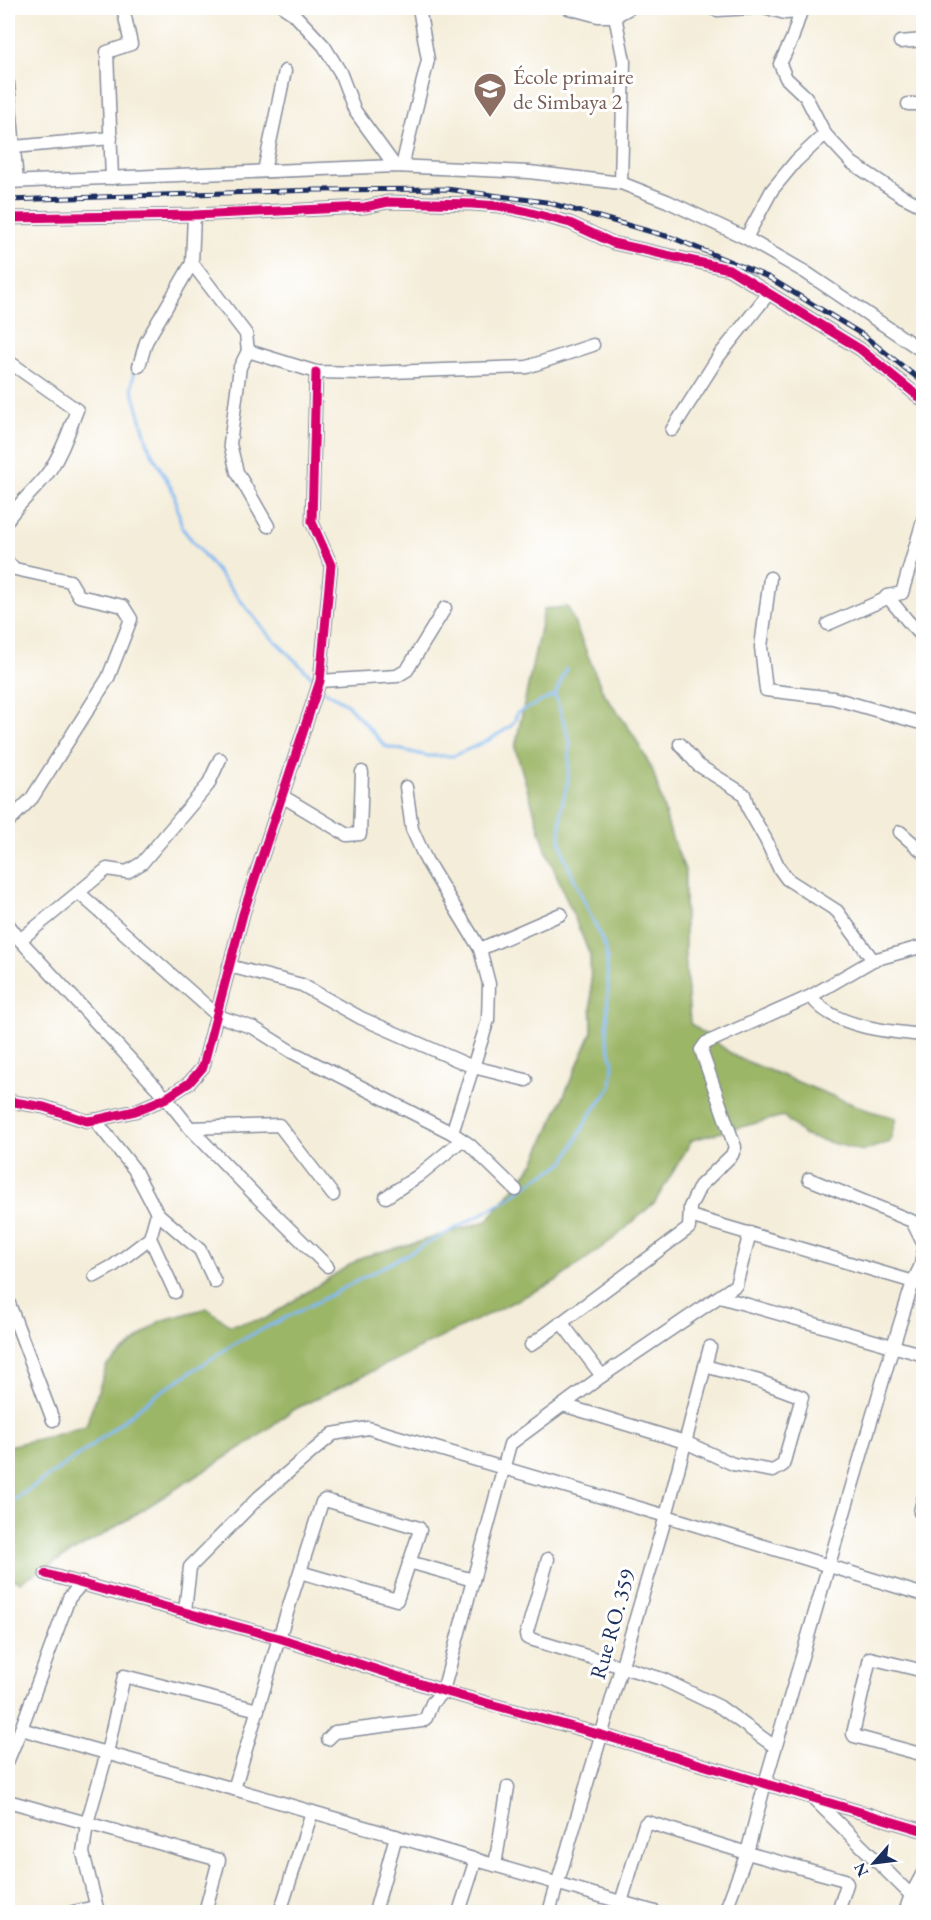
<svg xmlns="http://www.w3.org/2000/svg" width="931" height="1920" font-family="'EB Garamond',serif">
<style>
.forest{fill:#9cb667;stroke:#5c7262;stroke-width:1.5}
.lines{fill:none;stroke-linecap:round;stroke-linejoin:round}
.stream{stroke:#82b9f2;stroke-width:3}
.minor-casing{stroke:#888e9c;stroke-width:15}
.minor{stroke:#fff;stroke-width:12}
.rail-casing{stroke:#1b2f5e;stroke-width:5}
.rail{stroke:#fff;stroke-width:3;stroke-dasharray:9;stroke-linecap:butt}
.cycleway-casing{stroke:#fff;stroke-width:13}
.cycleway{stroke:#d6006c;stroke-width:9}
.labels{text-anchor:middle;stroke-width:6;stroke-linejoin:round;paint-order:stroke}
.education-label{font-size:22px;fill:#785e54;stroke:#fff;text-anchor:start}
.street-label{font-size:22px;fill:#1b2f5e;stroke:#fff}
</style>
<rect width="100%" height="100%" fill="#fff"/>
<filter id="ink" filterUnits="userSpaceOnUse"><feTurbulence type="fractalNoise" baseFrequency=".0167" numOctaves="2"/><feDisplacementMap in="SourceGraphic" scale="12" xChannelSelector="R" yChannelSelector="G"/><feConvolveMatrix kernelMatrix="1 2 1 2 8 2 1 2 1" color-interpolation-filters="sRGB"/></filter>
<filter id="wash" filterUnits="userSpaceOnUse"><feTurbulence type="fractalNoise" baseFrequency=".008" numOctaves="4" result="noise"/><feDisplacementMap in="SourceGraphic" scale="24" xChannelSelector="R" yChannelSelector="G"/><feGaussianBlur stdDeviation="1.35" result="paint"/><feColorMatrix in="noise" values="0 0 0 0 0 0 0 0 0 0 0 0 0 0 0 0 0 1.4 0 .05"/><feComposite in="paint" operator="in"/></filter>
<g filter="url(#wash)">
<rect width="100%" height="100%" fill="#f4edd9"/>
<!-- forest -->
<path class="forest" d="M 568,607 L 603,692 L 633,734 L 653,771 L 671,835 L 685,870 L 685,954 L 690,1023 L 736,1057 L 867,1110 L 896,1118 L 890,1142 L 863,1151 L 805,1136 L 783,1116 L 692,1140 L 655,1202 L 617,1236 L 556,1281 L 291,1411 L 255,1439 L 106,1533 L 20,1582 L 8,1577 L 8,1446 L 51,1436 L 86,1426 L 107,1365 L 160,1321 L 207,1308 L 229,1325 L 265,1319 L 362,1257 L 418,1242 L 487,1221 L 534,1163 L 592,1032 L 590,955 L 546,850 L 515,748 L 544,609 Z"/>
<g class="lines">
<!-- stream -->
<g class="stream">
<path d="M 134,367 L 132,388 L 149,448 L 174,493 L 182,528 L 266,632 L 313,678"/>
<path d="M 325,691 L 347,704 L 385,746 L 428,756 L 453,756 L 489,740 L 511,726 L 515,720 L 517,713 L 555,695"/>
<path d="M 8,1504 L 89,1448 L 154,1396 L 237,1342 L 321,1300 L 458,1227 L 505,1201 L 536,1179 L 564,1163 L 589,1116 L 611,1087 L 613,1063 L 607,1039 L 608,984 L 606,949 L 566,861 L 560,839 L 561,809 L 568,780 L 570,742 L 555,695 L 566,669"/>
</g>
</g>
</g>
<g filter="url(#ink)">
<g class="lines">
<defs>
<g id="minor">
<path d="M 285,8 L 294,14 L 324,46 L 340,72 L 355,111 L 395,166"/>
<path d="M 568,8 L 598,16 L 615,16 L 630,8"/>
<path d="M 712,8 L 717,10 L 751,8"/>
<path d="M 767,8 L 785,13 L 801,12"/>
<path d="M 615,16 L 624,61 L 621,183"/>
<path d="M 900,42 L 924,40"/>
<path d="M 8,84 L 17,181"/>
<path d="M 908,104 L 924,104"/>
<path d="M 825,134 L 852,163 L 902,196 L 924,207"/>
<path d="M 14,147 L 111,138"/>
<path d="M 402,166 L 428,60 L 419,8"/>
<path d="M 264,171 L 285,71"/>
<path d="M 112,178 L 107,52 L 131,44 L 123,8"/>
<path d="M 8,182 L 395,166 L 529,172 L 621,183 L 667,201 L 746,238 L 805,272 L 924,352"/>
<path d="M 8,218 L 194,215 L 365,207 L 388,202 L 472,204 L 499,206 L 524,211 L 570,223 L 613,243 L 729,269 L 860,349 L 924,401"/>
<path d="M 746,238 L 772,190 L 796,161 L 825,134 L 806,97 L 786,78 L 780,64 L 792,39 L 802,8"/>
<path d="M 192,263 L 246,334 L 248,351 L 316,372 L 364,373 L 527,367 L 593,345"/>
<path d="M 248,351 L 240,367 L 230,444 L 237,472 L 268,526"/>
<path d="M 8,361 L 77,410 C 69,430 63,451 50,470 C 38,488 20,501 8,519"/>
<path d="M 139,366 L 146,342 L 192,263 L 194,215"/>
<path d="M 672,430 L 719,356 L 769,293"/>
<path d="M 8,563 L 15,569 L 70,581 L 79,596 L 123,606 L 131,619 L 108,678 L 32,798 L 8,822"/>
<path d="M 770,578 L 761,647 L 766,690 L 833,698 L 924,724"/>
<path d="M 887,596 L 907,620 L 924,638"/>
<path d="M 828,624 L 883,600 L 887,596 L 902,593 L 924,517"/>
<path d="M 320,681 L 397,676 L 407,670 L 445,608"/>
<path d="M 680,744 L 698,765 L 744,794 L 749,810 L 766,840 L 779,868 L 787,879 L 837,911 L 873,960"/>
<path d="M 406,787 L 412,829 L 426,860 L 480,949 L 489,984 L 488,1020 L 452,1133"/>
<path d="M 282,796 L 347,835 L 360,834 L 362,772"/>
<path d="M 900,832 L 924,853"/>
<path d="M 79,893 L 218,1016 L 254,1028 L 292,1052 L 452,1133 L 470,1145 L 516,1190"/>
<path d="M 8,924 L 20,940 L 166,1098 L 190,1128 L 254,1194 L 327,1266"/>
<path d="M 20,940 L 107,869 L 127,872 L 142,863 L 208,785 L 220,759"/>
<path d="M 480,949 L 561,914"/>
<path d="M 229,966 L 302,985 L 361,1018 L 473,1067 L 526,1080"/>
<path d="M 811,996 C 831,1027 890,1032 924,1035"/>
<path d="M 8,1101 L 44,1107 L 87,1121 L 95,1120 L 135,1111 L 166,1098 L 189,1083 L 203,1067 L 243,914 L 320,681 L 331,565 L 312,522 L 316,372"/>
<path d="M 95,1120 L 134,1169 L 157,1213 L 150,1238 L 175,1292"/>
<path d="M 190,1128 L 279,1125 L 333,1195"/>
<path d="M 809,1179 L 912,1221 L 924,1245"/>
<path d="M 386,1197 L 418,1176 L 462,1140"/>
<path d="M 157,1213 L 200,1250 L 215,1282"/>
<path d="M 690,1216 L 924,1285"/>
<path d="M 95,1276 L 113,1266 L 150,1238"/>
<path d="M 720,1297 L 924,1355"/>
<path d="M 8,1301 L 53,1420"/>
<path d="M 561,1322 L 602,1376"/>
<path d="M 531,1345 L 689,1228 L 690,1207 L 700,1186 L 732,1155 L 735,1147 L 701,1050 L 706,1043 L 811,996 L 873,960 L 924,946"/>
<path d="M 563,1405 L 685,1442 L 733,1464 L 773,1471 L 783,1465 L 802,1397 L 759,1381 L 705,1366"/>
<path d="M 924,1496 L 920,1512 L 924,1515"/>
<path d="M 548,1559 L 526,1635 L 527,1638 L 662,1679 L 720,1707 L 775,1747"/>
<path d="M 409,1562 L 473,1580"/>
<path d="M 46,1574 L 279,1638 L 443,1691 L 602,1735 L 924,1831"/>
<path d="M 185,1611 L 190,1567 L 259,1497 L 333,1434 L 368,1428 L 666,1516 L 924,1595"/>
<path d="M 924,1671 L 870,1658 L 853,1734 L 854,1736 L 924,1755"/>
<path d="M 21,1729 L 234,1789 L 655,1912"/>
<path d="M 328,1739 L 335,1732 L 422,1721 L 426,1718 L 432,1703 L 443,1691 L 510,1444 L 602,1376 L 736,1285 L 750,1233"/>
<path d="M 8,1760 L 21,1729 L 69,1598 L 82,1583"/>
<path d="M 234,1789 L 279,1638 L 322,1502 L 325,1500 L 419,1528 L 420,1530 L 397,1600 L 300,1572"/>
<path d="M 815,1800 L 924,1908"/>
<path d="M 8,1801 L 219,1860 L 205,1912"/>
<path d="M 495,1865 L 508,1787"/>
<path d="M 73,1912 L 95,1907"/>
<path d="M 98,1912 L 83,1853 L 87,1823 L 107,1753 L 124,1676 L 258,1710"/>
<path d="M 280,1912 L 312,1812"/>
<path d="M 375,1912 L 396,1836"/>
<path d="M 459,1912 L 476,1859"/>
<path d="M 549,1912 L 666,1516 L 710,1347"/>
<path d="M 618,1912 L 645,1824 L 647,1822 L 747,1853 L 845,1880 L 847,1884 L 838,1912"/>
<path d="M 725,1912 L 747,1853 L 765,1783 L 893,1346 L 913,1282 L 921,1265 L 924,1246"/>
<path d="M 905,1912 L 911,1895 L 924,1871"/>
</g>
</defs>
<!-- minor casing -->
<use href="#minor" class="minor-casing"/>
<!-- minor -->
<use href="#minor" class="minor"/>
<defs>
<path id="rail" d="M 8,200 L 316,190 L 446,189 L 546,202 L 673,238 L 768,277 L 863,335 L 924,383"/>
</defs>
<!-- rail casing -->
<use href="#rail" class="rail-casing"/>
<!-- rail -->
<use href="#rail" class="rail"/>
<defs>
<g id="cycleway">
<path d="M 8,218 L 194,215 L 365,207 L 388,202 L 472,204 L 499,206 L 524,211 L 570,223 L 613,243 L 729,269 L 860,349 L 924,401"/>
<path d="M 8,1101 L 44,1107 L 87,1121 L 95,1120 L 135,1111 L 166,1098 L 189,1083 L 203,1067 L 243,914 L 320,681 L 331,565 L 312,522 L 316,372"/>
<path d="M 46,1574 L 279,1638 L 443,1691 L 602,1735 L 924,1831"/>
</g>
</defs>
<!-- cycleway casing -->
<use href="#cycleway" class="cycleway-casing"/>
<!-- cycleway -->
<use href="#cycleway" class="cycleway"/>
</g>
</g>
<!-- icons -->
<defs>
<symbol id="school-pin" viewBox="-11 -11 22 30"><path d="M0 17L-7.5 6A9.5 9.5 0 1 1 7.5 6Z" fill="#8d6e63" stroke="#fff"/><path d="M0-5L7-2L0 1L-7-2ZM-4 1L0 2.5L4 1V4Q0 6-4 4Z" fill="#fff"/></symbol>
</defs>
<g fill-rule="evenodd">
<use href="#school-pin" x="471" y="70" width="38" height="52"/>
</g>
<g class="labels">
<!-- education labels -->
<g class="education-label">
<text x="513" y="84">École primaire<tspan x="513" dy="25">de Simbaya 2</tspan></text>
</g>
<!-- street labels -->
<g class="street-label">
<text transform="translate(612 1624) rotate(-74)" y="8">Rue RO. 359</text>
</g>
</g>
<!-- margin -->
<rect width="931" height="1920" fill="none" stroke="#fff" stroke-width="30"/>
<!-- north arrow -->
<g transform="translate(874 1863) rotate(242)" stroke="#ffffff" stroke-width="4.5" paint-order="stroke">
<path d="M0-4.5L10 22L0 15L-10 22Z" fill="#1b2f5e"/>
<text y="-9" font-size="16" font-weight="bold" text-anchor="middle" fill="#1b2f5e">N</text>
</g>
</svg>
